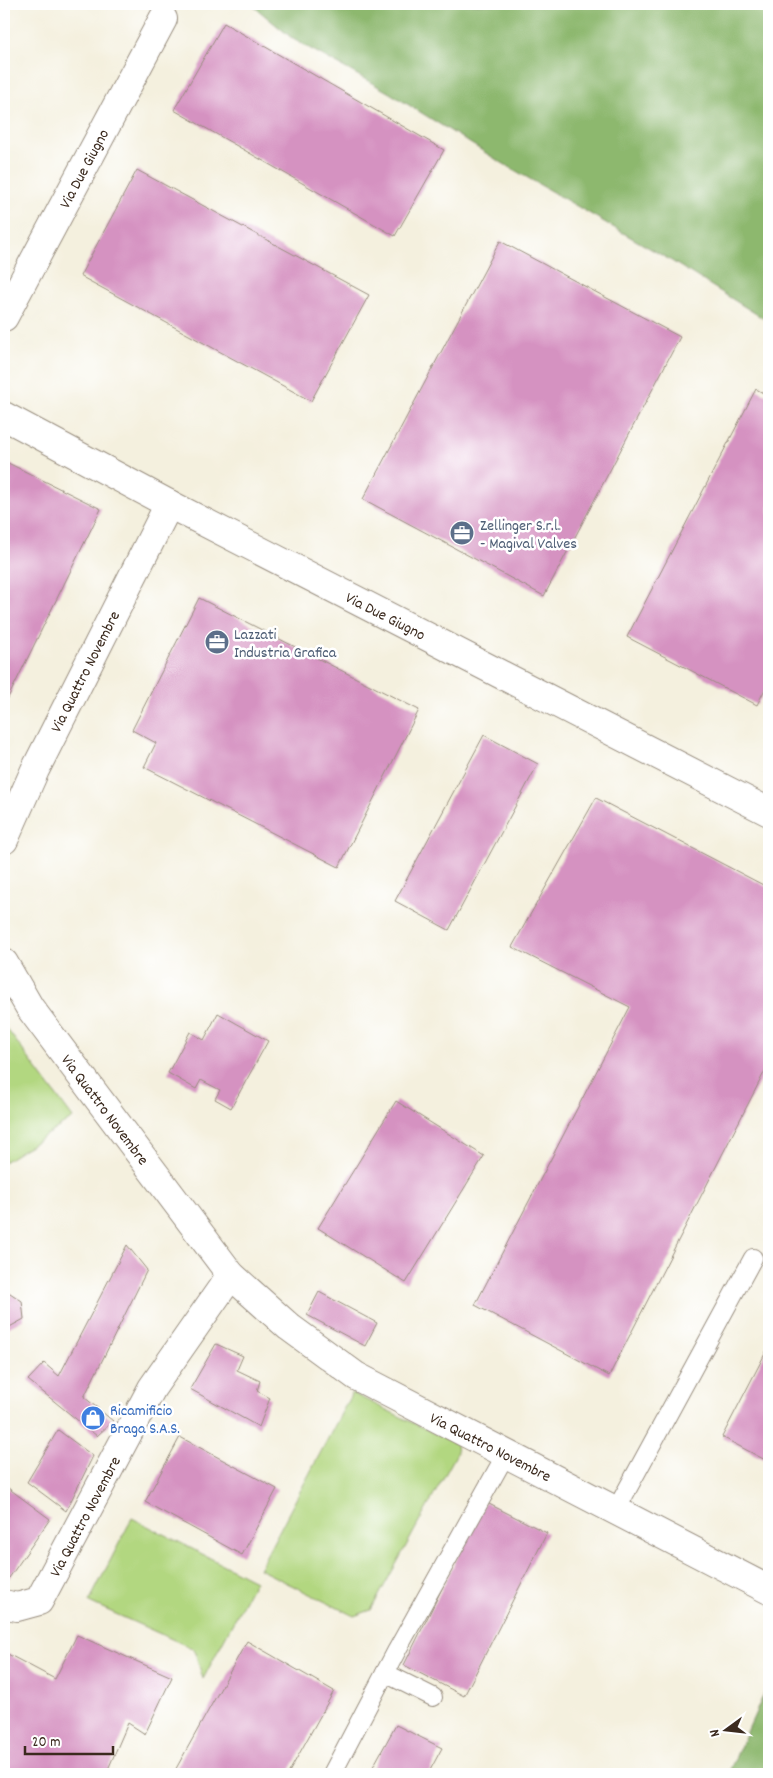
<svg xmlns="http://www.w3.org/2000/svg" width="773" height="1778" font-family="Dekko,sans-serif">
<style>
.green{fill:#b2d780;stroke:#76804f}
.forest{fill:#8db86e;stroke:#647146}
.building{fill:#d592c1}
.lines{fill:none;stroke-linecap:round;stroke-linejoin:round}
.lane-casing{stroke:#988d7e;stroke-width:20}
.street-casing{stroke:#988d7e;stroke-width:30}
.lane{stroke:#fff;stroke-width:18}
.street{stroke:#fff;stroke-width:28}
.labels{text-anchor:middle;stroke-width:5;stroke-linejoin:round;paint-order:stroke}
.street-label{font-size:16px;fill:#3b2a1e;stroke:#fff}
.service-label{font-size:16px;fill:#4e5e75;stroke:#fff;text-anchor:start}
.shop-label{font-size:16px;fill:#366cbe;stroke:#fff;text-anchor:start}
</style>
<rect width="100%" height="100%" fill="#fff"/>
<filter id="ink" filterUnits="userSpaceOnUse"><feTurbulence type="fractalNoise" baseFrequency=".02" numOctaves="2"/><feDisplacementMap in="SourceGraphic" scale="10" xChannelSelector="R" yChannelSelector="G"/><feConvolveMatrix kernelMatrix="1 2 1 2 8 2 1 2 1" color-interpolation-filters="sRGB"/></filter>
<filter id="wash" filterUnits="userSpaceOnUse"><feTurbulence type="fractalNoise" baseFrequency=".0096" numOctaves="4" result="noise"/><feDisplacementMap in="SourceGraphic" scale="20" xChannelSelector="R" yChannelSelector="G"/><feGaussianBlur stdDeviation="1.12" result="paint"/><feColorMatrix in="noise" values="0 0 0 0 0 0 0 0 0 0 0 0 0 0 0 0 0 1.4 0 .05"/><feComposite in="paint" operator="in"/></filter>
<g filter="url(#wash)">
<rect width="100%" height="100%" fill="#f4f0de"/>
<!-- green -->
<g class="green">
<path d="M 4,1025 L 73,1118 L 4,1162 Z"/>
<path d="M 352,1393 L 456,1444 L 457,1453 L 371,1610 L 354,1616 L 259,1569 Z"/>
<path d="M 132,1518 L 255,1581 L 203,1679 L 194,1649 L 89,1602 Z"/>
</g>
<!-- forest -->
<g class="forest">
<path d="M 251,4 L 769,4 L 769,322 L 670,260 L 497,160 L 388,92 L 293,39 Z"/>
<path d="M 769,1683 L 769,1774 L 728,1774 Z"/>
</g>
<g id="blocks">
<!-- building -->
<g class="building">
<path d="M 224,23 L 444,150 L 395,236 L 174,110 Z"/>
<path d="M 137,170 L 369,295 L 311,401 L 80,276 Z"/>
<path d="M 500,241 L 680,337 L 544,596 L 363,499 Z"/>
<path d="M 756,389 L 769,396 L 769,681 L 757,705 L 627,637 Z"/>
<path d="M 4,461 L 101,509 L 4,706 Z"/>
<path d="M 199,598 L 419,710 L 339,867 L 144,767 L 156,743 L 132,730 Z"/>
<path d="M 484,735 L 538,764 L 449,930 L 395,901 Z"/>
<path d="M 596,798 L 769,888 L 769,1063 L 609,1376 L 475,1305 L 630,1007 L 512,947 Z"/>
<path d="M 218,1013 L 268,1041 L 231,1108 L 215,1099 L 220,1090 L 201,1080 L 196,1089 L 168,1073 L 190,1032 L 204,1040 Z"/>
<path d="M 396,1101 L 484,1156 L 406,1283 L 318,1228 Z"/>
<path d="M 127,1245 L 147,1270 L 84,1397 L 113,1421 L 97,1436 L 28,1380 L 44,1363 L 59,1376 Z"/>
<path d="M 4,1289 L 22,1301 L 24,1319 L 4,1330 Z"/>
<path d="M 319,1292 L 377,1323 L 365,1346 L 307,1315 Z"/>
<path d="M 216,1344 L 243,1356 L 237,1370 L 260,1381 L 257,1391 L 270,1398 L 259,1427 L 190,1389 Z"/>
<path d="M 769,1346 L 769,1462 L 722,1437 Z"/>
<path d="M 58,1430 L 93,1456 L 66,1511 L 27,1482 Z"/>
<path d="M 180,1437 L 277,1489 L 242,1555 L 145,1502 Z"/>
<path d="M 4,1485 L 50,1519 L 9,1578 L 4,1575 Z"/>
<path d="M 485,1502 L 547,1533 L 464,1696 L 404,1665 Z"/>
<path d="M 77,1635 L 172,1677 L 145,1734 L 128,1723 L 106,1774 L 4,1774 L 4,1652 L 55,1679 Z"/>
<path d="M 247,1641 L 334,1691 L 288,1774 L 173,1774 Z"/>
<path d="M 396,1725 L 442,1748 L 428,1774 L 369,1774 Z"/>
</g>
</g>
</g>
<g filter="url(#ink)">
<use href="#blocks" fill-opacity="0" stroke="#988d7e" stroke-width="1"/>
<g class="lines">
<defs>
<g id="lane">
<path d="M 616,1510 L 753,1258"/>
<path d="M 385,1673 L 433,1697"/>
<path d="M 332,1774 L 397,1650 L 506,1454"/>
</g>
<g id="street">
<path d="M 4,317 L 163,19"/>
<path d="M 4,416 L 169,504 L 769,812"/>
<path d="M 4,840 L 35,770 L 169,504"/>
<path d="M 4,963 L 30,1008 L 231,1275 L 289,1327 L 356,1376 L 769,1590"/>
<path d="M 4,1604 L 17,1607 L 39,1601 L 152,1388 L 231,1275"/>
</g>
</defs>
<!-- lane casing -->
<use href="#lane" class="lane-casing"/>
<!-- street casing -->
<use href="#street" class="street-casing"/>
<!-- lane -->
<use href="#lane" class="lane"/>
<!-- street -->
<use href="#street" class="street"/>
</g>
</g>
<!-- icons -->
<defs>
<symbol id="office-disc" viewBox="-11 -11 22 22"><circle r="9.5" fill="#5c6f8a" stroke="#fff"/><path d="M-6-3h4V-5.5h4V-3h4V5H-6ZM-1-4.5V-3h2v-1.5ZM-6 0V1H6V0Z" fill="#fff"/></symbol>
<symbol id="shop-disc" viewBox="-11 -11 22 22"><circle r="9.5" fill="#3f7fe0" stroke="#fff"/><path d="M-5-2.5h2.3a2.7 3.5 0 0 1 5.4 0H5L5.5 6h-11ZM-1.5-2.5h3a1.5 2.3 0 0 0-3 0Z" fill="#fff"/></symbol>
</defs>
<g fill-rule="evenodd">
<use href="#office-disc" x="448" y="519" width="28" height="28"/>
<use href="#office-disc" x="203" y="628" width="28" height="28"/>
<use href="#shop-disc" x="79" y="1404" width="28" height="28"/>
</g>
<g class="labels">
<!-- street labels -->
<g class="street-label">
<text transform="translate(83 168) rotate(-62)" y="6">Via Due Giugno</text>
<text transform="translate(386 615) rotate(27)" y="6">Via Due Giugno</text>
<text transform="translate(84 671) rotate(-63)" y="6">Via Quattro Novembre</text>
<text transform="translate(106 1109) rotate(53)" y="6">Via Quattro Novembre</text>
<text transform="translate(491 1446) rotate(27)" y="6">Via Quattro Novembre</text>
<text transform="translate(84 1516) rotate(-62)" y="6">Via Quattro Novembre</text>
</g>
<!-- service labels -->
<g class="service-label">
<text x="480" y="530">Zellinger S.r.l.<tspan x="480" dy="18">- Magival Valves</tspan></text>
<text x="234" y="639">Lazzati<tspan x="234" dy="18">Industria Grafica</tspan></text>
</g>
<!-- shop labels -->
<g class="shop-label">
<text x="110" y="1415">Ricamificio<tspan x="110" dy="18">Braga S.A.S.</tspan></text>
</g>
</g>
<!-- margin -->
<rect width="773" height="1778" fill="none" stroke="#fff" stroke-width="20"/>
<!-- north arrow -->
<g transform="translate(726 1730) rotate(255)" stroke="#ffffff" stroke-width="4" paint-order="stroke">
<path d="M0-4L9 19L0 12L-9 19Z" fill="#3b2a1e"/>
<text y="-8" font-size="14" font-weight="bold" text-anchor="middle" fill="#3b2a1e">N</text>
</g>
<!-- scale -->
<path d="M25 1746v8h88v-8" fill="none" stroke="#3b2a1e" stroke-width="2.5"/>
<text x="32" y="1746" font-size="15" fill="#3b2a1e" stroke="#ffffff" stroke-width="4" paint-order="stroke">20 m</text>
</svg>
